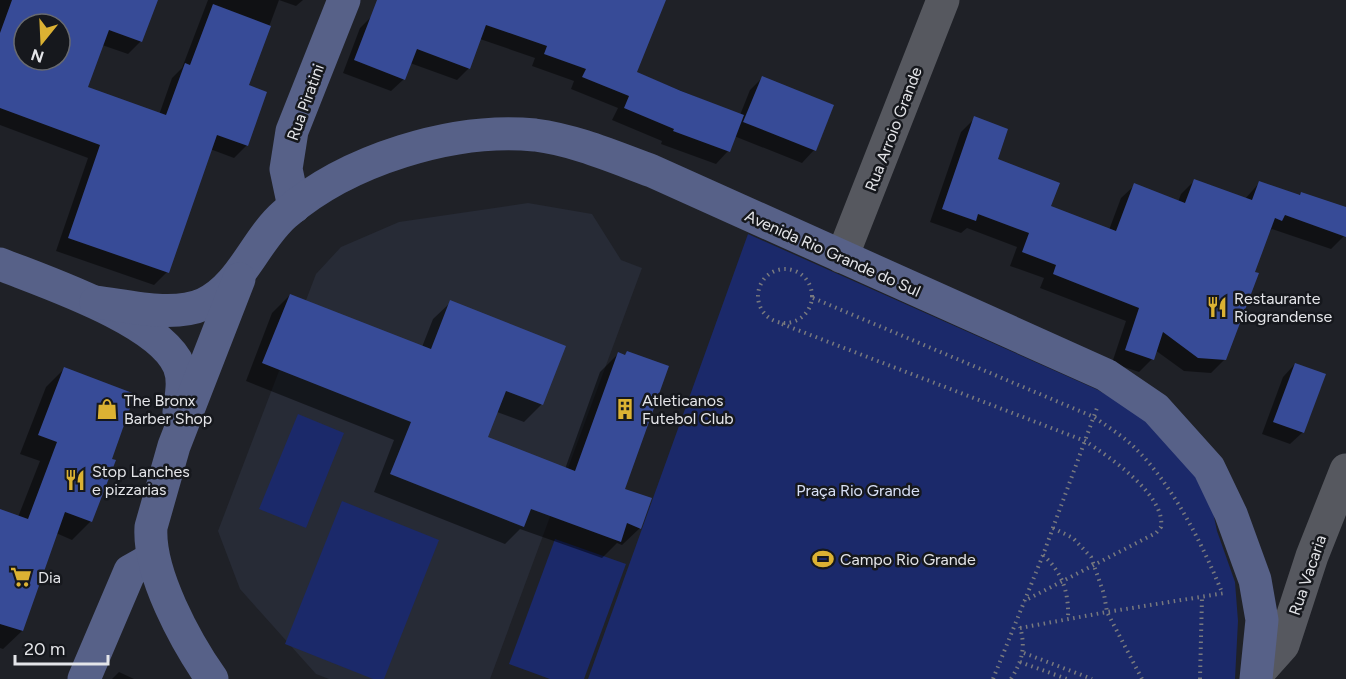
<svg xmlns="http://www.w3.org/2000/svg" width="1346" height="679" font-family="Figtree,sans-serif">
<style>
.built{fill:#272b36}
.green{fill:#1b296a}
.shadow{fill:#0007;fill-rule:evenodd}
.building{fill:#374b97;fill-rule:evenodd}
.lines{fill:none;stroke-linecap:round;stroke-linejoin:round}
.path{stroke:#78797e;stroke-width:4;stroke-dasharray:1.5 4.5;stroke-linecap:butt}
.street{stroke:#56585f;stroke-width:33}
.secondary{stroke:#576188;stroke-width:33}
.labels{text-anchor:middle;stroke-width:5;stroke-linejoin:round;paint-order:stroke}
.street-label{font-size:16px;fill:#e4e5e9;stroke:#16181d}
.poi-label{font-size:16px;fill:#e4e5e9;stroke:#16181d;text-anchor:start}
.park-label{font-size:16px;fill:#d8e0f6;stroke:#16181d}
</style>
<rect width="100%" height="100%" fill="#1f2127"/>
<!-- built -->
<path class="built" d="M 528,203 L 592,214 L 621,260 L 642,268 L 490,679 L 329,679 L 316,674 L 240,589 L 218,531 L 316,274 L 341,247 L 399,222 Z"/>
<!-- green -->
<g class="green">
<path d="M 748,234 L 1098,390 L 1155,423 L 1209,493 L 1217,531 L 1235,582 L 1238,621 L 1235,679 L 588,679 Z"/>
<path d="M 298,414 L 344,433 L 306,528 L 259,509 Z"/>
<path d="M 342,501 L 439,540 L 384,679 L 373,679 L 285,644 Z"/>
<path d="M 555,539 L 626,564 L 584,679 L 550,679 L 509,664 Z"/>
</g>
<!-- shadow -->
<g class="shadow">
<path d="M 0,0 L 156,0 L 141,41 L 128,54 L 102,45 L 86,88 L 159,115 L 172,78 L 182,68 L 208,0 L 279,0 L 247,86 L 247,145 L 234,158 L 210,149 L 167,272 L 154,285 L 56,251 L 88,158 L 0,125 ZM 24,24 L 60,24 L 60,60 L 24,60 Z"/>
<path d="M 279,0 L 303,0 L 296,6 Z"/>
<path d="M 378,0 L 665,0 L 635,72 L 740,115 L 750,90 L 762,78 L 814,150 L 802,163 L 734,136 L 728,151 L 716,164 L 661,144 L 662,141 L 612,120 L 618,108 L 571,89 L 574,81 L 532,66 L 535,58 L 480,39 L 469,68 L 457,80 L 410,63 L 404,79 L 391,91 L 343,73 L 360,28 L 373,15 Z"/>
<path d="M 975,118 L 996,160 L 1049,207 L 1109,230 L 1121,198 L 1135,185 L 1178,202 L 1181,194 L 1194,181 L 1245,199 L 1260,182 L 1298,196 L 1301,193 L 1346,209 L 1346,231 L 1344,236 L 1331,249 L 1272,229 L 1267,234 L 1225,359 L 1211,373 L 1184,371 L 1155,350 L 1152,359 L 1139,372 L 1112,363 L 1126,321 L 1040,288 L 1044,278 L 1010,266 L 1017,247 L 967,228 L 961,233 L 930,222 L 961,132 Z"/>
<path d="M 290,295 L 422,347 L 433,319 L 451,302 L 564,347 L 541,405 L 524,422 L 497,412 L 486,438 L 565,469 L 600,372 L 618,354 L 624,356 L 627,353 L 623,489 L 640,528 L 622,545 L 617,543 L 602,558 L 520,529 L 505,544 L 374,492 L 394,440 L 246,381 L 272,313 Z"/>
<path d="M 1295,364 L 1303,432 L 1290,444 L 1262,434 L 1283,377 Z"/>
<path d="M 64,369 L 91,521 L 72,540 L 56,533 L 22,631 L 3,649 L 0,648 L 0,511 L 18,517 L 40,461 L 20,454 L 46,387 Z"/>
<path d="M 119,672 L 134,679 L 112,679 Z"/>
</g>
<!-- building -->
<g class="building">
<path d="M 12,0 L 158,0 L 142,42 L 109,30 L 88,87 L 166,115 L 185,63 L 190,65 L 213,4 L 271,26 L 249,85 L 267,92 L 248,146 L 217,135 L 169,273 L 68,238 L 100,145 L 0,108 L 0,33 ZM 24,24 L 60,24 L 60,60 L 24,60 Z"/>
<path d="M 377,0 L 666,0 L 637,72 L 681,91 L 744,115 L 730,152 L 673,131 L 674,129 L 624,108 L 629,96 L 582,77 L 586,69 L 544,54 L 547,46 L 486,25 L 470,69 L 417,49 L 405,80 L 354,60 Z"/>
<path d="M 762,76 L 834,105 L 816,151 L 743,122 Z"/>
<path d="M 974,116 L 1008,129 L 998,159 L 1060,183 L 1051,206 L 1116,231 L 1134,183 L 1185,203 L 1194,179 L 1252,200 L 1259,181 L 1300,195 L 1301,192 L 1346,207 L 1346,237 L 1285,215 L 1282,221 L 1275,218 L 1255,272 L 1259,273 L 1226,360 L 1198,358 L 1163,332 L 1154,360 L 1125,350 L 1139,308 L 1053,274 L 1056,265 L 1022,252 L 1029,233 L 978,214 L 976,221 L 942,209 Z"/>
<path d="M 290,294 L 431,349 L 450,300 L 566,346 L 543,405 L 506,391 L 488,437 L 575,471 L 618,352 L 625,355 L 627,351 L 669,366 L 625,489 L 652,498 L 641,529 L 627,523 L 621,542 L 531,509 L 524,527 L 390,474 L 411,422 L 262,363 Z"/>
<path d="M 1295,363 L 1326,374 L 1304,433 L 1273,422 Z"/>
<path d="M 64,367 L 135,394 L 112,459 L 116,460 L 92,522 L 65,512 L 23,631 L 0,624 L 0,509 L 28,519 L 57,442 L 38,435 Z"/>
</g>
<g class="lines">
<!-- path -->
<g class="path">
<circle cx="785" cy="296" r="27"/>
<path d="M 813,298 L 1094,417 C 1108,427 1123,436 1135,448 C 1172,484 1202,543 1221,590"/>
<path d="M 782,324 L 1085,441 C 1108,456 1166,495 1161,527 L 1156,533 L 1024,601"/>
<path d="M 1053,528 L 1073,538 L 1091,557 L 1104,594 L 1107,612 L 1142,679"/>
<path d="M 1043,555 C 1063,573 1069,593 1068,619"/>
<path d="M 1020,628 L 1107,612 L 1225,593"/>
<path d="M 1024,653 L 1092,679"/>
<path d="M 1020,662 L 1067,679"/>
<path d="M 993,679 L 1043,555 L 1097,408"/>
<path d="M 1011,679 C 1022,661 1026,648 1020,627"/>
<path d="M 1200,679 L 1202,597"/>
</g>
<!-- street -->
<g class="street">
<path d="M 842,257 L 943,0"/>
<path d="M 1258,673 L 1283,645 L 1312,556 L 1346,470"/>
</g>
<!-- secondary -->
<g class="secondary">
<path d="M 294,207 L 286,169 L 292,131 L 344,0"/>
<path d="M 0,264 C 45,282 160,320 179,366 C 185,381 181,396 179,412"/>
<path d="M 96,302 C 128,306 173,318 204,304 C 242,286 255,240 285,214 C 347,160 453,127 535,135 C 575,140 614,157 652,171 L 1106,375 L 1156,409 L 1209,468 L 1231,514 L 1255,580 L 1262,620 L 1256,679"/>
<path d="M 84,679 L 130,571 L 153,558"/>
<path d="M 212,679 C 186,642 148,573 151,527 L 174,446 L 239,279"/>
</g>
</g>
<!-- icons -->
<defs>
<symbol id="restaurant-bare" viewBox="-9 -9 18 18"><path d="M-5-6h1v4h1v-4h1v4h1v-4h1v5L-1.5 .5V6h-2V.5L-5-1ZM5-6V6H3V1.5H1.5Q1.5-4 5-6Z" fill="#dcb233" stroke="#16181d" stroke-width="2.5" paint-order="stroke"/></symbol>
<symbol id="shop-bare" viewBox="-9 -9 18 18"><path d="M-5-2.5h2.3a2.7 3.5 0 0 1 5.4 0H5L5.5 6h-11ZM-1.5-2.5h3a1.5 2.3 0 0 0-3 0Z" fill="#dcb233" stroke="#16181d" stroke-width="2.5" paint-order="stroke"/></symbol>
<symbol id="building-bare" viewBox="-9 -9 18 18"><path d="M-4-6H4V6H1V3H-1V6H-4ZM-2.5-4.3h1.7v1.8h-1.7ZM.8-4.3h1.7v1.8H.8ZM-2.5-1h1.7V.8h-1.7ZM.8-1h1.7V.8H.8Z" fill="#dcb233" stroke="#16181d" stroke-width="2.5" paint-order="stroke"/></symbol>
<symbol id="stadium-bare" viewBox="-9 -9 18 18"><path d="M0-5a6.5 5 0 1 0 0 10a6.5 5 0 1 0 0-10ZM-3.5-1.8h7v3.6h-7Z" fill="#dcb233" stroke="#16181d" stroke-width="2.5" paint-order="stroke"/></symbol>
<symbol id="supermarket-bare" viewBox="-9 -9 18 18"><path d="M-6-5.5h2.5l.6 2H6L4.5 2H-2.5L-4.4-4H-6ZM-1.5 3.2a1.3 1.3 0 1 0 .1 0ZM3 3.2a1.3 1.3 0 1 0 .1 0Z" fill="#dcb233" stroke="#16181d" stroke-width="2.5" paint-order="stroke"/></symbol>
</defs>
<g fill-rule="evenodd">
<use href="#restaurant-bare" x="1202" y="292" width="30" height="30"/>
<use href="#shop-bare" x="92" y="394" width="30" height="30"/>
<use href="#building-bare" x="610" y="394" width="30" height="30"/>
<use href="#restaurant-bare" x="60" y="465" width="30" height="30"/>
<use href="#stadium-bare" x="808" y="544" width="30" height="30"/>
<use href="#supermarket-bare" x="6" y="562" width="30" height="30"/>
</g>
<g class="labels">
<!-- street labels -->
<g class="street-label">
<text transform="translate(305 102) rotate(-70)" y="6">Rua Piratini</text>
<text transform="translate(893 129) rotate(-69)" y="6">Rua Arroio Grande</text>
<text transform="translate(833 253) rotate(24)" y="6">Avenida Rio Grande do Sul</text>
<text transform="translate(1307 575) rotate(-71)" y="6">Rua Vacaria</text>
</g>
<!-- poi labels -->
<g class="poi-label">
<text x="1234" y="304">Restaurante<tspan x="1234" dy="18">Riograndense</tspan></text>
<text x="124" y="406">The Bronx<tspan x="124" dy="18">Barber Shop</tspan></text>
<text x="642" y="406">Atleticanos<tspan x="642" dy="18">Futebol Club</tspan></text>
<text x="92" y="477">Stop Lanches<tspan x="92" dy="18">e pizzarias</tspan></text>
<text x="840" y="565">Campo Rio Grande</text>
<text x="38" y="583">Dia</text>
</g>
<!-- park labels -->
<g class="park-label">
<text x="858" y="496">Praça Rio Grande</text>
</g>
</g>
<!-- north arrow -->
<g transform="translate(42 42) rotate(198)"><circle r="28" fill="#16181d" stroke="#686a6f" stroke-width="1.5"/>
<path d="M0-4.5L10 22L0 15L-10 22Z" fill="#dcb233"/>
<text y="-9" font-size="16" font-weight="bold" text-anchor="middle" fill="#e4e5e9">N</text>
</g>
<!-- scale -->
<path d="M15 655v9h93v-9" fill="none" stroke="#e4e5e9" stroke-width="3"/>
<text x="24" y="655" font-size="18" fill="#e4e5e9" stroke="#16181d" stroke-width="4.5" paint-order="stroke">20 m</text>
</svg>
